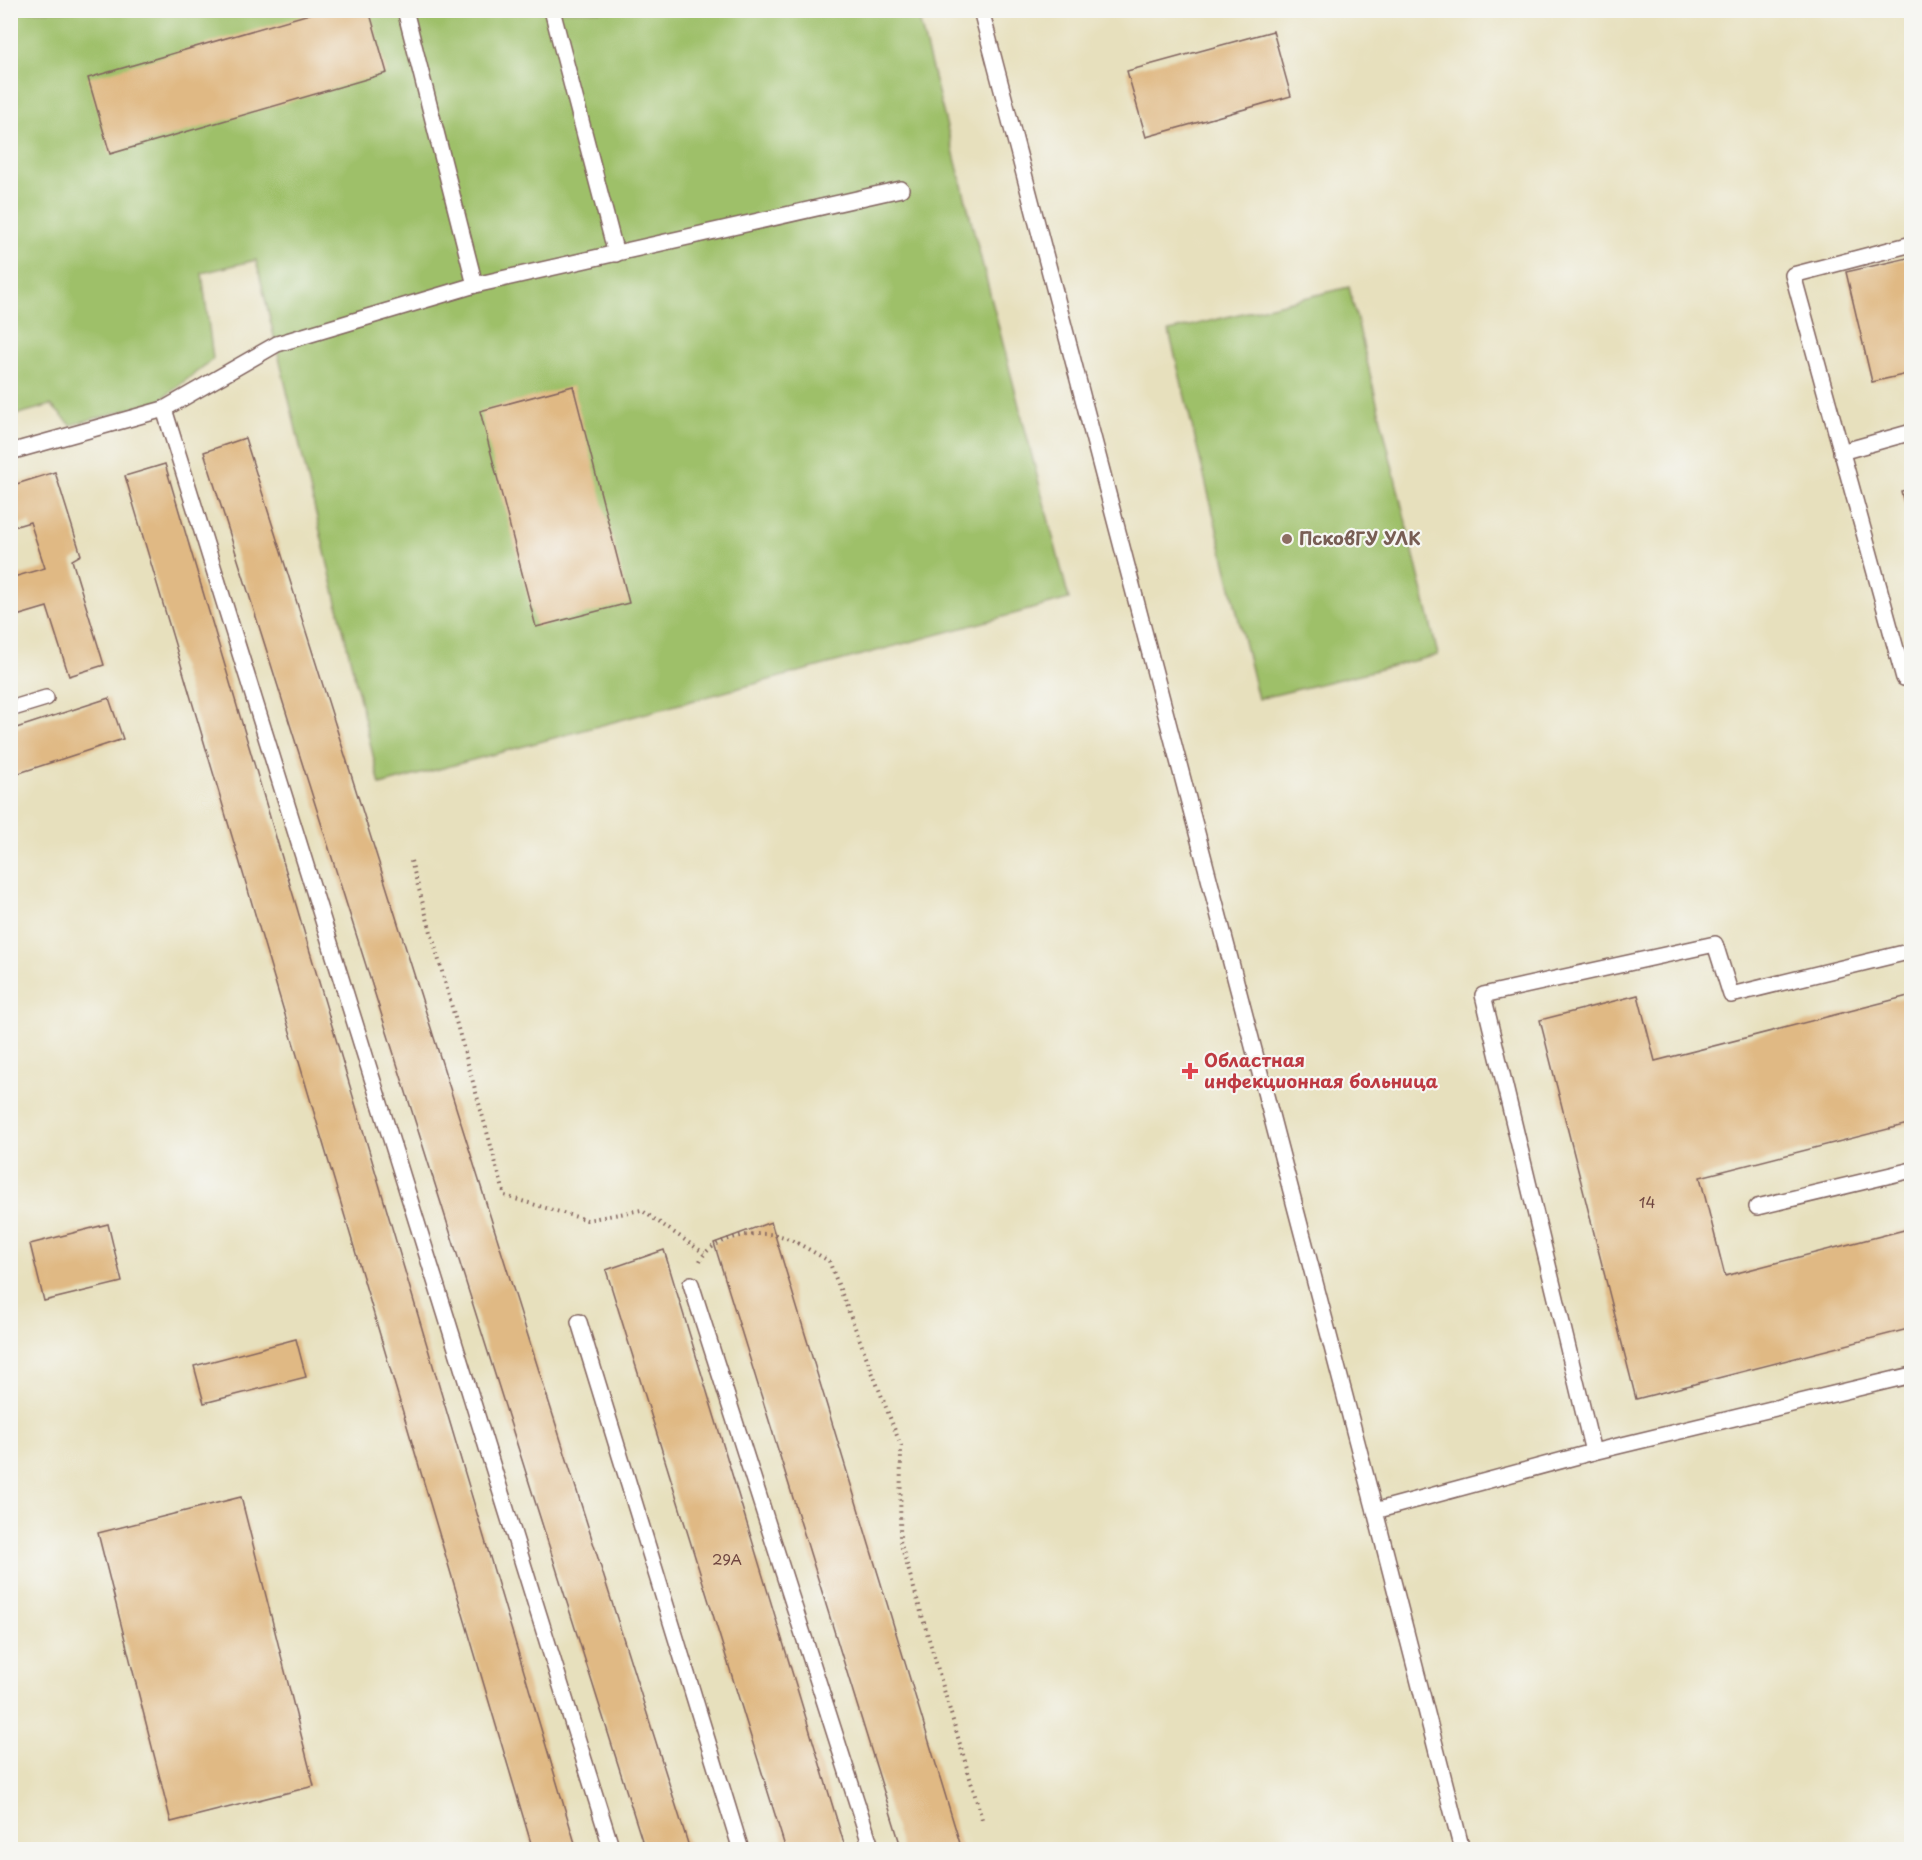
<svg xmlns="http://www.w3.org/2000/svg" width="1922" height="1860" font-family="'Playpen Sans',sans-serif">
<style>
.green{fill:#9ec069;stroke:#74704a;stroke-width:1.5}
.building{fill:#e0b984}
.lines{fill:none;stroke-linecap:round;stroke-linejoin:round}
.service-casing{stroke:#81635e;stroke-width:18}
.path{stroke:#81635e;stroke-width:4;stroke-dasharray:1.5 4.5;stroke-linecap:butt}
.service{stroke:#fff;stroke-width:15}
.education-dot{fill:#8d6e63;stroke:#f6f6f2;stroke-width:2}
.health-dot{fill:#e0444e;stroke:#f6f6f2;stroke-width:2}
.labels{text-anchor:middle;stroke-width:4.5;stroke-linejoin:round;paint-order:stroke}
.number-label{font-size:15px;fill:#704641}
.education-label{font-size:18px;font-weight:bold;fill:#785e54;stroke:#f6f6f2;text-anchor:start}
.health-label{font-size:18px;font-weight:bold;fill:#be3a42;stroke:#f6f6f2;text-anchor:start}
</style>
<rect width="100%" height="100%" fill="#f6f6f2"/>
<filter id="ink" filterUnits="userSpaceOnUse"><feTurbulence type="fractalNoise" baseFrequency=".0167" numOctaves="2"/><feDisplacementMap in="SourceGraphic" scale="12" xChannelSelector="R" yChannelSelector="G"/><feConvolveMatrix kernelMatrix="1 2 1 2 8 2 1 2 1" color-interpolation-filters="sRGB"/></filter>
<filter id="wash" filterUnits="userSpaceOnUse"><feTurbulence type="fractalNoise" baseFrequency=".008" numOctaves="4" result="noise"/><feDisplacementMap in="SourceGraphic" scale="24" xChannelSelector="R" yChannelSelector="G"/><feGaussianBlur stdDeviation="1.35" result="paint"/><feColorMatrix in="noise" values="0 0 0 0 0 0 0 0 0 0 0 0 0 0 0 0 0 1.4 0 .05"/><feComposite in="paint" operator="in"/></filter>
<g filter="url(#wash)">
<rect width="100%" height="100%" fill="#e7e0bd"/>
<!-- green -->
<g class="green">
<path d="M 11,11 L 917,11 L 1069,599 L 380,785 L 256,260 L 202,273 L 213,359 L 159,401 L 71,425 L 51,405 L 11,416 Z"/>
<path d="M 1349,287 L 1438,655 L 1258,699 L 1169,331 Z"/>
</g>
<g id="blocks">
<!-- building -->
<g class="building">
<path d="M 323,10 L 369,10 L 387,73 L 110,154 L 88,78 Z"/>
<path d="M 1273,31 L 1291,96 L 1146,137 L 1127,71 Z"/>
<path d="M 1912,257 L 1912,373 L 1872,382 L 1846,272 Z"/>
<path d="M 573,386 L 629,603 L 536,627 L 480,411 Z"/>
<path d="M 245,438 L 690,1850 L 645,1850 L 204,452 Z"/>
<path d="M 165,464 L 577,1850 L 533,1850 L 125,476 Z"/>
<path d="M 55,472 L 81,555 L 72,560 L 104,665 L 69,676 L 47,607 L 10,618 L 10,578 L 45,568 L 30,522 L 10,528 L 10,486 Z"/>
<path d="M 1912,489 L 1912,531 L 1911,531 L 1901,491 Z"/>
<path d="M 109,698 L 123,739 L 10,776 L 10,730 Z"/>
<path d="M 1638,995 L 1655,1061 L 1912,995 L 1912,1123 L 1700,1177 L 1725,1276 L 1912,1228 L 1912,1328 L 1636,1399 L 1540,1020 Z"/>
<path d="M 771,1222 L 962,1850 L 902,1850 L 714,1243 Z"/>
<path d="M 108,1224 L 122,1282 L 44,1301 L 30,1244 Z"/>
<path d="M 664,1250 L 846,1850 L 786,1850 L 606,1270 Z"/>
<path d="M 296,1339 L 306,1377 L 204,1403 L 194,1366 Z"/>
<path d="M 241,1497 L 314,1786 L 171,1822 L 98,1533 Z"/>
</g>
</g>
</g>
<g filter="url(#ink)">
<use href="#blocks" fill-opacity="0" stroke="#81635e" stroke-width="1.5"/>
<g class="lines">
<defs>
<g id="service">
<path d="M 405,10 L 475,285"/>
<path d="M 552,10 L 616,254"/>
<path d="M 981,10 L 1375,1511"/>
<path d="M 1912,244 L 1793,275 L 1904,678 L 1912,676"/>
<path d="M 164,409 L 277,344 L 475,285 L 901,189"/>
<path d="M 10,452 L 164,409 L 612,1850"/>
<path d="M 1841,452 L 1912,432"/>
<path d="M 10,709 L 46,698"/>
<path d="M 1912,951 L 1731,995 L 1715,944 L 1483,995 L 1593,1452 L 1912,1375"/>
<path d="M 1757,1207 L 1912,1170"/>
<path d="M 691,1284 L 872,1850"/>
<path d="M 579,1322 L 741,1850"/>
<path d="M 1462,1850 L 1375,1511 L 1593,1452"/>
</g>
</defs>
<!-- service casing -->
<use href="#service" class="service-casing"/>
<!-- path -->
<g class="path">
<path d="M 411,861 L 505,1196 L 587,1220 L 641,1210 L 704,1253"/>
<path d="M 700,1261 C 711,1236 761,1229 784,1237 C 799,1243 815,1253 829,1261 L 901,1446 L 900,1541 L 982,1819"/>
</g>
<!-- service -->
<use href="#service" class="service"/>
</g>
</g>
<!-- markers -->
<circle class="education-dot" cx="1287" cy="539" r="6"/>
<path class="health-dot" d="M1187 1062h6v6h6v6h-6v6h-6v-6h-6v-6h6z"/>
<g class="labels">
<!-- number labels -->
<g class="number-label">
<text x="1647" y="1208">14</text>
<text x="727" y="1565">29А</text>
</g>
<!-- education labels -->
<g class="education-label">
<text x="1299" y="545">ПсковГУ УЛК</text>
</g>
<!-- health labels -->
<g class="health-label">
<text x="1204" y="1067">Областная<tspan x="1204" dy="21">инфекционная больница</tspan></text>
</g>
</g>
<!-- margin -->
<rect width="1922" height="1860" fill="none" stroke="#f6f6f2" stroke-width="36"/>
</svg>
